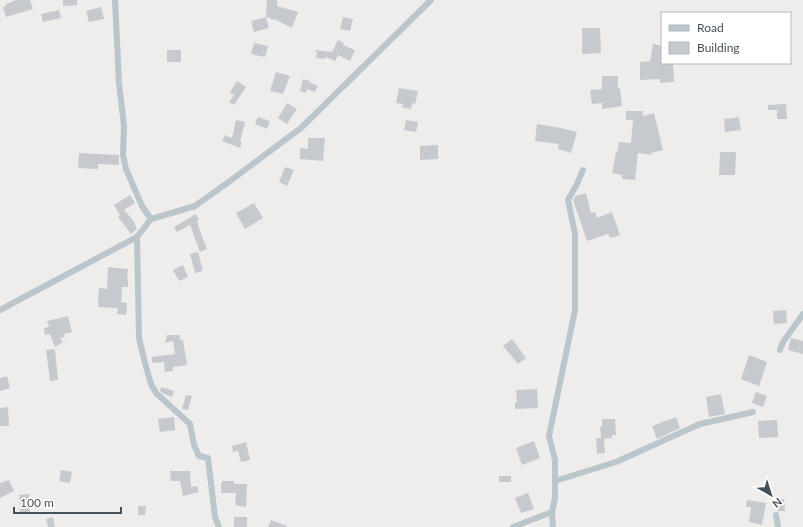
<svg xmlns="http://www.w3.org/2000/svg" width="803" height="527" font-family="Lato,sans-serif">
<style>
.building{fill:#c6cacf}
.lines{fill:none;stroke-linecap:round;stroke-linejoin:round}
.street{stroke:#bac5cc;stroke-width:6}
</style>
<rect width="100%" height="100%" fill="#efecec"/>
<!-- building -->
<g class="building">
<path d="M 16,0 L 30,0 L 33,9 L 6,17 L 3,7 L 6,6 L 6,4 Z"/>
<path d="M 63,0 L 77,0 L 77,5 L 63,6 Z"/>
<path d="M 267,0 L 277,0 L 277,6 L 298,12 L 292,28 L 274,19 L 274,20 L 266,17 Z"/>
<path d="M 101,7 L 104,19 L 89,22 L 86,11 Z"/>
<path d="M 59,10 L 61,18 L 43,22 L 41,14 Z"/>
<path d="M 266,17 L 269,28 L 254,32 L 251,21 Z"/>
<path d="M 343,17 L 353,19 L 350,31 L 340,29 Z"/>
<path d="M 582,28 L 600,28 L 601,53 L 582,54 Z"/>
<path d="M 338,40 L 344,43 L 343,45 L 355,50 L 350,61 L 338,55 L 335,61 L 326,57 L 325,59 L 316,58 L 317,52 L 313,50 L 332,52 Z"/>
<path d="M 254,43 L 268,46 L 265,57 L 251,54 Z"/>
<path d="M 653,44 L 662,46 L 662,63 L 673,63 L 674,82 L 660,83 L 660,79 L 640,80 L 640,62 L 650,61 Z"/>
<rect x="167" y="50" width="14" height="12"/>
<path d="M 276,72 L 290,76 L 283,94 L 270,91 Z"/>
<path d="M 602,76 L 618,76 L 618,88 L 620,88 L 622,106 L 602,109 L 602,103 L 592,104 L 590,90 L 602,89 Z"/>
<path d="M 303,79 L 310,81 L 309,82 L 318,86 L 315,92 L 307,89 L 306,93 L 300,91 Z"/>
<path d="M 237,81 L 246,87 L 234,105 L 229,102 L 234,95 L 230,92 Z"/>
<path d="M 399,88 L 418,91 L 415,104 L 412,103 L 411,109 L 402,107 L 403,104 L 396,103 Z"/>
<path d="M 287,103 L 297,109 L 287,124 L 278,118 Z"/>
<path d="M 786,104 L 787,119 L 777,119 L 777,110 L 768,110 L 768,105 Z"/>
<path d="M 626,111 L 643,111 L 643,116 L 654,113 L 663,150 L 651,153 L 651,155 L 638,153 L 635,180 L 622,179 L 622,175 L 612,173 L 616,152 L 617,153 L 619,142 L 631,143 L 633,120 L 626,120 Z"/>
<path d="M 258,117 L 270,121 L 267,129 L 255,124 Z"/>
<path d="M 739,117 L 741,130 L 725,132 L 724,119 Z"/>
<path d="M 236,120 L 245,122 L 240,141 L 242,142 L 240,148 L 222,141 L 225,135 L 232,138 Z"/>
<path d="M 406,120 L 418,122 L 416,132 L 404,130 Z"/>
<path d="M 537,124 L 561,128 L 577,132 L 571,153 L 558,149 L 559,144 L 535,141 Z"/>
<path d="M 308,138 L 325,138 L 323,161 L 300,159 L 300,148 L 308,149 Z"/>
<path d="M 438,145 L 438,159 L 420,160 L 420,146 Z"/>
<path d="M 720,152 L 736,152 L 735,175 L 719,175 Z"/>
<path d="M 79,153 L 119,155 L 119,165 L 98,164 L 98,169 L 78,168 Z"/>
<path d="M 285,167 L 294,170 L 287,186 L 279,182 Z"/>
<path d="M 586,193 L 591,213 L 595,212 L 597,218 L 612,212 L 620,235 L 610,238 L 608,234 L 587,241 L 573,200 L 576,196 Z"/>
<path d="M 130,195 L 135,203 L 124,210 L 133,220 L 137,229 L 131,234 L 118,217 L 120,215 L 114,205 Z"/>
<path d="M 254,203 L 263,218 L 245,229 L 236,213 Z"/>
<path d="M 196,214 L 199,220 L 197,221 L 200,231 L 207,249 L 200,252 L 190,225 L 177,232 L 174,227 Z"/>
<path d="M 198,252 L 203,271 L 195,273 L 190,254 Z"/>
<path d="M 183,265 L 188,277 L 179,281 L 173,270 Z"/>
<path d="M 108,267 L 128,269 L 127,279 L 128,279 L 128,287 L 122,287 L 121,302 L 127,303 L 126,315 L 117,314 L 118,308 L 98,307 L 99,288 L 107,289 Z"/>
<path d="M 786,310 L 787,323 L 774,324 L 773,311 Z"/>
<path d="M 68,316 L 72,332 L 64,334 L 65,337 L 60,338 L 63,342 L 55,347 L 50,334 L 45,335 L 44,328 L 49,327 L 47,321 Z"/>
<path d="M 167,335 L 180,335 L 180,340 L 183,340 L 187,365 L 173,367 L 173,371 L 165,372 L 164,362 L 152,363 L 152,357 L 175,354 L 173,341 L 165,343 Z"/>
<path d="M 791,338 L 803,341 L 803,354 L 788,350 Z"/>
<path d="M 512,339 L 526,358 L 518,364 L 503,346 Z"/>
<path d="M 55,349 L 58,380 L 50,381 L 46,350 Z"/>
<path d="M 749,355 L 767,362 L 759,386 L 741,379 Z"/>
<path d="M 7,376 L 10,388 L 0,391 L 0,378 Z"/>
<path d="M 161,387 L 174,391 L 172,397 L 164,394 L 160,391 Z"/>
<path d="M 537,389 L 538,408 L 515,409 L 515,402 L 517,402 L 516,390 Z"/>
<path d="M 756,392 L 767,396 L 763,407 L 752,403 Z"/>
<path d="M 721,394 L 725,414 L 709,417 L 706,397 Z"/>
<path d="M 186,395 L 192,396 L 188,410 L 182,409 Z"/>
<path d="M 8,407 L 9,426 L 0,426 L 0,408 Z"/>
<path d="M 174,417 L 175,430 L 160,432 L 158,419 Z"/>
<path d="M 676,417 L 680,428 L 657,439 L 652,426 Z"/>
<path d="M 602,419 L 615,419 L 616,435 L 612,435 L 612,438 L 604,439 L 605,453 L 597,454 L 596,438 L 601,438 L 600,427 L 602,426 Z"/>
<path d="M 777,420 L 778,437 L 759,438 L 758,421 Z"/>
<path d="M 534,441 L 540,458 L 522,465 L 516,448 Z"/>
<path d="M 246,442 L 250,460 L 241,462 L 238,451 L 233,452 L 232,446 Z"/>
<path d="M 61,470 L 72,472 L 70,483 L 59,481 Z"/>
<path d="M 170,471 L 190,471 L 191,487 L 197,486 L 199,492 L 183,496 L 180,481 L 171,481 Z"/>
<rect x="499" y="476" width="12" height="6"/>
<path d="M 9,480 L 14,491 L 0,498 L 0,483 Z"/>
<path d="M 222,481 L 234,481 L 234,484 L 247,484 L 246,507 L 235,505 L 236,493 L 221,493 L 221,484 L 222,484 Z"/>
<path d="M 528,493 L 534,509 L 521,513 L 515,498 Z"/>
<path d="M 29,494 L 30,513 L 20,513 L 19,495 Z"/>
<path d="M 777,499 L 784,499 L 785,511 L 778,511 Z"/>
<path d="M 747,500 L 766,503 L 762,525 L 749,522 L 751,507 L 746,507 Z"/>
<path d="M 138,506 L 146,506 L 145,515 L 138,515 Z"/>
<path d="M 53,517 L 55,527 L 48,527 L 46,519 Z"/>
<rect x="234" y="517" width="13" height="10"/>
<path d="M 271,520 L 287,526 L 287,527 L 268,527 Z"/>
</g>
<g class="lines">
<!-- street -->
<g class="street">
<path d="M 115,0 L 119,83 L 124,126 L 123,155 L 126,169 L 142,206 L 151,219"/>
<path d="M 137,237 L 139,338 L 145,363 L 151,384 L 156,393 L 190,424 L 194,445 L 199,456 L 208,458 L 215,517 L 219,527"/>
<path d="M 0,310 L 137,237 L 151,219 L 195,206 L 230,181 L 301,128 L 431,0"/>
<path d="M 780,350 L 783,342 L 803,314"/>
<path d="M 555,481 L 616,462 L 700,424 L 753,412"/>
<path d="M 776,515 L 778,527"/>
<path d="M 513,527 L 552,512"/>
<path d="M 553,527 L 552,512 L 555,498 L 555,460 L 549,436 L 575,310 L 575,234 L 568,200 L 577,184 L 583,170"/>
</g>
</g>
<!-- legend -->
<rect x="661" y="12" width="130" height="52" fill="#ffffff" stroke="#b4b9bd"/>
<rect x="669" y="25" width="20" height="6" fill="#bac5cc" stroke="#b4b9bd"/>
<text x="697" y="32" font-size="12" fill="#445159">Road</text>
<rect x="669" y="42" width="20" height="12" fill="#c6cacf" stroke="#b4b9bd"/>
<text x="697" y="52" font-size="12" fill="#445159">Building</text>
<!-- north arrow -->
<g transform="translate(771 495) rotate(141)" stroke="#ffffff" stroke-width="3" paint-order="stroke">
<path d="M0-3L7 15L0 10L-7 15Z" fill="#445159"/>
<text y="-6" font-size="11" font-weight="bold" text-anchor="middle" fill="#445159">N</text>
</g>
<!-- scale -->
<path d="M14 507v6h107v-6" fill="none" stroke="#445159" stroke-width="2"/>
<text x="20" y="507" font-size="12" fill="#445159" stroke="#ffffff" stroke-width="3" paint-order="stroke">100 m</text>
</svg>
